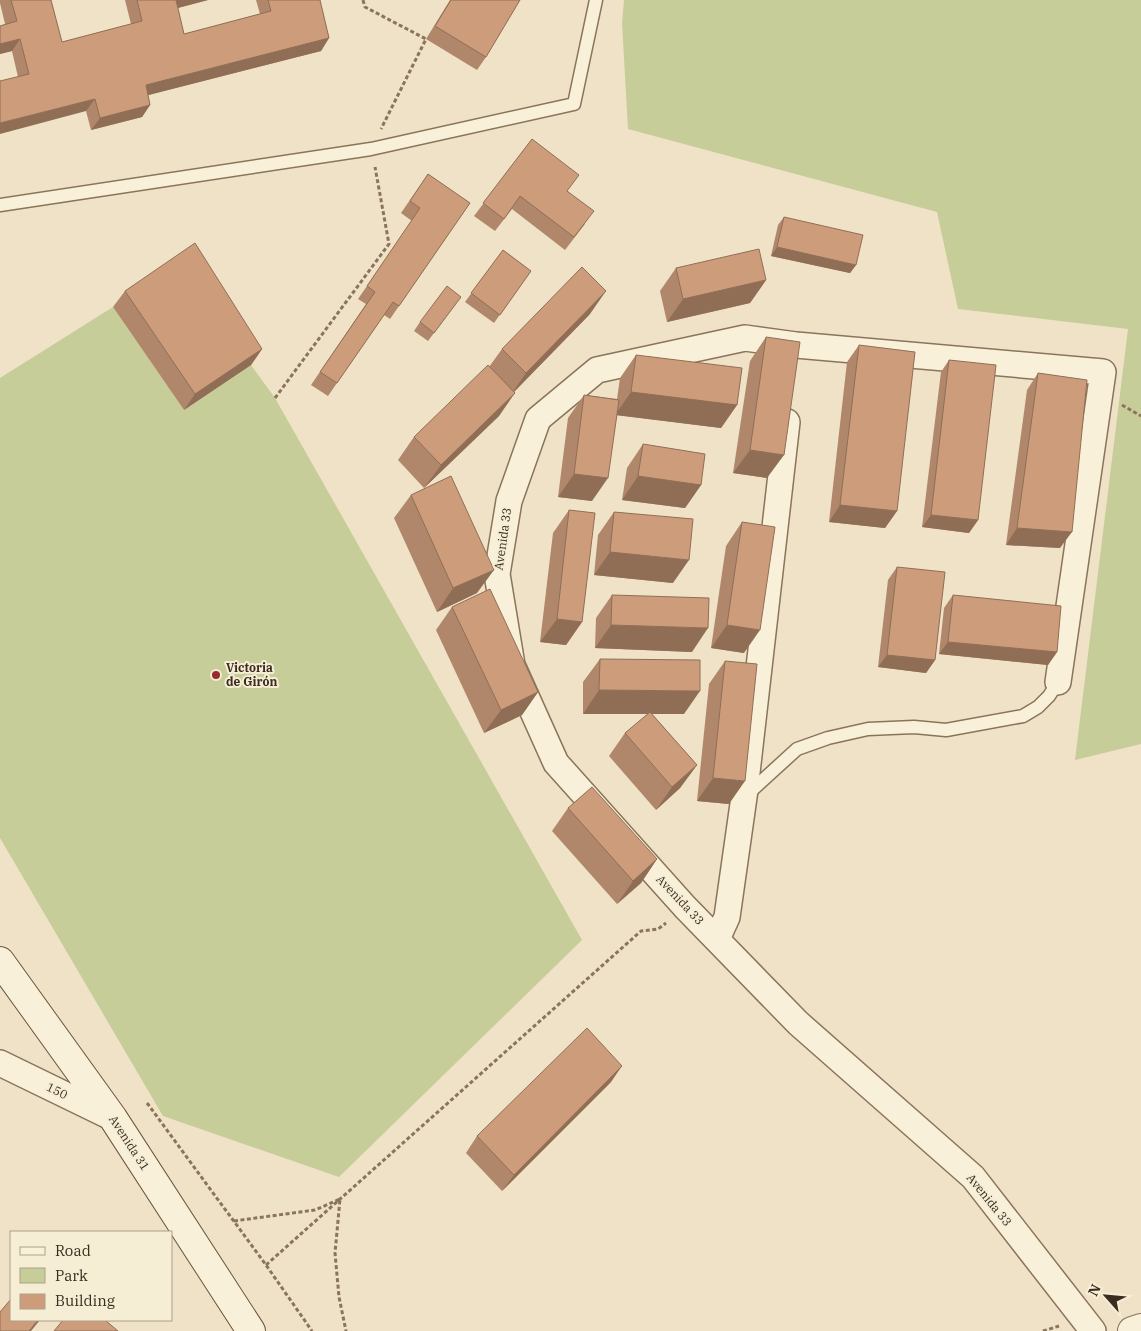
<svg xmlns="http://www.w3.org/2000/svg" width="1141" height="1331" font-family="'IBM Plex Serif',serif">
<style>
.green{fill:#c7cd99}
.lines{fill:none;stroke-linecap:round;stroke-linejoin:round}
.service-casing{stroke:#8a745b;stroke-width:15}
.minor-casing{stroke:#8a745b;stroke-width:28}
.tertiary-casing{stroke:#8a745b;stroke-width:30}
.secondary-casing{stroke:#6c553e;stroke-width:30}
.path{stroke:#8a745b;stroke-width:3;stroke-dasharray:4 2.5;stroke-linecap:butt}
.service{stroke:#f9f0d9;stroke-width:12}
.minor{stroke:#f9f0d9;stroke-width:25}
.tertiary{stroke:#f9f0d9;stroke-width:28}
.secondary{stroke:#f9f0d9;stroke-width:28}
.wall{fill:#b0876a}
.shaded-wall{fill:#906e56}
.building{fill:#cd9d7b;stroke:#906e56}
.poi-dot{fill:#9a2b2b;stroke:#f6edd5;stroke-width:2}
.labels{text-anchor:middle;stroke-width:4;stroke-linejoin:round;paint-order:stroke}
.street-label{font-size:12px;fill:#3a2c1f;stroke:#f6edd5}
.poi-label{font-size:12px;font-weight:bold;fill:#3a2c1f;stroke:#f6edd5;text-anchor:start}
</style>
<rect width="100%" height="100%" fill="#efe2c6"/>
<!-- green -->
<g class="green">
<path d="M 624,0 L 1141,0 L 1141,744 L 1075,760 L 1128,329 L 958,309 L 937,212 L 628,129 L 622,23 Z"/>
<path d="M 113,307 L 184,410 L 251,365 L 275,398 L 582,940 L 339,1177 L 163,1116 L 0,838 L 0,378 Z"/>
</g>
<g class="lines">
<defs>
<g id="service">
<path d="M 0,205 L 371,149 L 574,104 L 596,0"/>
<path d="M 745,790 L 752,790 L 797,749 L 828,738 L 868,729 L 914,727 L 946,730 L 1023,716 L 1038,707 L 1049,696 L 1058,682"/>
</g>
<g id="minor">
<path d="M 1058,682 L 1103,372 L 796,345 L 745,338 L 597,370 L 538,419 L 509,501 L 497,574 L 512,665 L 556,763 L 685,907 L 798,1023 L 973,1177 L 1093,1331"/>
<path d="M 717,939 L 727,917 L 745,790 L 787,422"/>
<path d="M 0,1063 L 113,1118"/>
</g>
<path id="tertiary" d="M 1132,1331 L 1141,1328"/>
<path id="secondary" d="M 0,961 L 113,1118 L 251,1331"/>
</defs>
<!-- service casing -->
<use href="#service" class="service-casing"/>
<!-- minor casing -->
<use href="#minor" class="minor-casing"/>
<!-- tertiary casing -->
<use href="#tertiary" class="tertiary-casing"/>
<!-- secondary casing -->
<use href="#secondary" class="secondary-casing"/>
<!-- path -->
<g class="path">
<path d="M 363,0 L 365,7 L 426,39 L 381,129"/>
<path d="M 275,398 L 389,244 L 375,167"/>
<path d="M 1122,405 L 1141,416"/>
<path d="M 147,1103 L 266,1265 L 312,1331"/>
<path d="M 234,1221 L 315,1210 L 340,1199 L 335,1253 L 339,1297 L 346,1331"/>
<path d="M 266,1265 L 641,931 L 658,929 L 666,923"/>
<path d="M 1043,1331 L 1059,1326"/>
</g>
<!-- service -->
<use href="#service" class="service"/>
<!-- minor -->
<use href="#minor" class="minor"/>
<!-- tertiary -->
<use href="#tertiary" class="tertiary"/>
<!-- secondary -->
<use href="#secondary" class="secondary"/>
</g>
<!-- wall -->
<g class="wall">
<path d="M 0,0 L 51,0 L 62,42 L 131,24 L 125,0 L 208,0 L 178,8 L 184,34 L 260,14 L 256,0 L 320,0 L 329,38 L 321,51 L 148,95 L 150,105 L 142,117 L 91,130 L 86,111 L 18,77 L 12,51 L 0,54 L 0,26 L 5,24 L 0,3 Z"/>
<path d="M 450,0 L 520,0 L 486,57 L 477,70 L 426,39 Z"/>
<path d="M 532,139 L 568,191 L 585,224 L 565,250 L 512,209 L 495,231 L 474,216 Z"/>
<path d="M 428,174 L 470,203 L 390,319 L 384,315 L 328,396 L 311,385 L 366,304 L 358,299 L 412,221 L 401,213 Z"/>
<path d="M 784,217 L 856,265 L 850,273 L 771,256 L 778,225 Z"/>
<path d="M 503,250 L 531,271 L 494,323 L 465,302 Z"/>
<path d="M 676,268 L 766,280 L 750,303 L 667,322 L 660,291 Z"/>
<path d="M 125,291 L 262,349 L 251,365 L 184,410 L 113,307 Z"/>
<path d="M 455,305 L 428,341 L 414,331 L 420,322 Z"/>
<path d="M 590,314 L 514,392 L 499,416 L 424,488 L 398,460 L 414,437 L 489,367 L 502,349 Z"/>
<path d="M 766,337 L 767,478 L 733,473 L 750,361 Z"/>
<path d="M 859,345 L 897,511 L 885,528 L 829,522 L 847,362 Z"/>
<path d="M 636,355 L 737,405 L 721,428 L 617,415 L 592,501 L 558,497 L 568,418 L 584,395 L 617,399 L 620,378 Z"/>
<path d="M 949,360 L 978,520 L 969,533 L 922,527 L 941,372 Z"/>
<path d="M 1038,373 L 1060,548 L 1006,545 L 1027,390 Z"/>
<path d="M 643,444 L 701,485 L 685,508 L 622,500 L 627,468 Z"/>
<path d="M 411,495 L 477,593 L 437,612 L 394,518 Z"/>
<path d="M 569,510 L 582,622 L 566,645 L 540,642 L 553,533 Z"/>
<path d="M 614,512 L 673,583 L 594,575 L 598,535 Z"/>
<path d="M 742,522 L 744,653 L 711,648 L 726,546 Z"/>
<path d="M 897,567 L 935,660 L 926,673 L 878,667 L 888,580 Z"/>
<path d="M 612,595 L 692,652 L 595,648 L 596,618 Z"/>
<path d="M 953,595 L 1057,652 L 1048,665 L 939,654 L 944,608 Z"/>
<path d="M 452,607 L 538,692 L 522,715 L 484,733 L 436,630 Z"/>
<path d="M 600,659 L 684,714 L 652,714 L 697,765 L 680,788 L 656,810 L 609,756 L 625,733 L 648,714 L 583,714 L 583,682 Z"/>
<path d="M 725,661 L 729,804 L 697,801 L 709,684 Z"/>
<path d="M 568,808 L 657,859 L 641,883 L 617,904 L 552,831 Z"/>
<path d="M 611,1082 L 502,1191 L 466,1153 L 477,1136 Z"/>
</g>
<!-- shaded-wall -->
<g class="shaded-wall">
<path d="M 174,0 L 208,0 L 166,11 Z"/>
<path d="M 329,38 L 321,51 L 137,98 L 146,85 Z"/>
<path d="M 20,39 L 12,51 L 0,54 L 0,44 Z"/>
<path d="M 95,99 L 86,111 L 0,134 L 0,123 Z"/>
<path d="M 150,105 L 142,117 L 91,130 L 100,118 Z"/>
<path d="M 777,247 L 856,265 L 850,273 L 771,256 Z"/>
<path d="M 766,280 L 750,303 L 667,322 L 683,299 Z"/>
<path d="M 606,291 L 590,314 L 510,396 L 526,373 Z"/>
<path d="M 262,349 L 251,365 L 184,410 L 195,394 Z"/>
<path d="M 631,392 L 737,405 L 721,428 L 615,415 Z"/>
<path d="M 515,393 L 499,416 L 424,488 L 441,465 Z"/>
<path d="M 750,450 L 784,455 L 767,478 L 733,473 Z"/>
<path d="M 574,474 L 608,478 L 592,501 L 558,497 Z"/>
<path d="M 638,476 L 701,485 L 685,508 L 622,500 Z"/>
<path d="M 840,505 L 897,511 L 885,528 L 829,522 Z"/>
<path d="M 931,515 L 978,520 L 969,533 L 922,527 Z"/>
<path d="M 1017,528 L 1072,532 L 1060,548 L 1006,545 Z"/>
<path d="M 610,552 L 689,560 L 673,583 L 594,575 Z"/>
<path d="M 494,570 L 477,593 L 437,612 L 453,588 Z"/>
<path d="M 557,619 L 582,622 L 566,645 L 540,642 Z"/>
<path d="M 611,625 L 708,628 L 692,652 L 595,648 Z"/>
<path d="M 727,625 L 760,630 L 744,653 L 711,648 Z"/>
<path d="M 948,642 L 1057,652 L 1048,665 L 939,654 Z"/>
<path d="M 887,655 L 935,660 L 926,673 L 878,667 Z"/>
<path d="M 599,690 L 700,691 L 684,714 L 583,714 Z"/>
<path d="M 538,692 L 522,715 L 484,733 L 501,710 Z"/>
<path d="M 697,765 L 680,788 L 656,810 L 672,787 Z"/>
<path d="M 713,778 L 745,781 L 729,804 L 697,801 Z"/>
<path d="M 657,859 L 641,883 L 617,904 L 633,881 Z"/>
<path d="M 622,1066 L 611,1082 L 502,1191 L 514,1175 Z"/>
<path d="M 38,1320 L 40,1320 L 31,1331 L 29,1331 Z"/>
</g>
<!-- building -->
<g class="building">
<path d="M 11,0 L 51,0 L 62,42 L 142,21 L 137,0 L 176,0 L 184,34 L 271,11 L 268,0 L 320,0 L 329,38 L 146,85 L 150,105 L 100,118 L 95,99 L 0,123 L 0,81 L 29,74 L 20,39 L 0,44 L 0,26 L 17,21 Z"/>
<path d="M 451,0 L 520,0 L 486,57 L 435,26 Z"/>
<path d="M 532,139 L 579,175 L 567,191 L 594,211 L 574,237 L 520,196 L 504,219 L 483,203 Z"/>
<path d="M 428,174 L 470,203 L 399,306 L 393,302 L 337,383 L 320,372 L 375,292 L 367,286 L 420,208 L 410,201 Z"/>
<path d="M 784,217 L 863,235 L 856,265 L 777,247 Z"/>
<path d="M 195,243 L 262,349 L 195,394 L 125,291 Z"/>
<path d="M 759,249 L 766,280 L 683,299 L 676,268 Z"/>
<path d="M 503,250 L 531,271 L 500,315 L 471,293 Z"/>
<path d="M 582,267 L 606,291 L 526,373 L 502,349 Z"/>
<path d="M 447,286 L 461,297 L 434,333 L 420,322 Z"/>
<path d="M 766,337 L 800,342 L 784,455 L 750,450 Z"/>
<path d="M 859,345 L 915,352 L 897,511 L 840,505 Z"/>
<path d="M 636,355 L 742,368 L 737,405 L 631,392 Z"/>
<path d="M 949,360 L 996,365 L 978,520 L 931,515 Z"/>
<path d="M 488,365 L 515,393 L 441,465 L 414,437 Z"/>
<path d="M 1038,373 L 1087,380 L 1072,532 L 1017,528 Z"/>
<path d="M 584,395 L 619,400 L 608,478 L 574,474 Z"/>
<path d="M 643,444 L 705,454 L 701,485 L 638,476 Z"/>
<path d="M 451,476 L 494,570 L 453,588 L 411,495 Z"/>
<path d="M 569,510 L 595,513 L 582,622 L 557,619 Z"/>
<path d="M 614,512 L 693,519 L 689,560 L 610,552 Z"/>
<path d="M 742,522 L 775,527 L 760,630 L 727,625 Z"/>
<path d="M 897,567 L 945,572 L 935,660 L 887,655 Z"/>
<path d="M 490,589 L 538,692 L 501,710 L 452,607 Z"/>
<path d="M 612,595 L 709,598 L 708,628 L 611,625 Z"/>
<path d="M 953,595 L 1061,606 L 1057,652 L 948,642 Z"/>
<path d="M 600,659 L 700,660 L 700,691 L 599,690 Z"/>
<path d="M 725,661 L 757,664 L 745,781 L 713,778 Z"/>
<path d="M 650,712 L 697,765 L 672,787 L 625,733 Z"/>
<path d="M 592,787 L 657,859 L 633,881 L 568,808 Z"/>
<path d="M 587,1028 L 622,1066 L 514,1175 L 477,1136 Z"/>
<path d="M 11,1299 L 11,1320 L 38,1320 L 29,1331 L 0,1331 L 0,1312 Z"/>
<path d="M 63,1320 L 105,1320 L 118,1331 L 54,1331 Z"/>
</g>
<!-- markers -->
<circle class="poi-dot" cx="216" cy="675" r="5"/>
<g class="labels">
<!-- street labels -->
<g class="street-label">
<text transform="translate(503 539) rotate(-82)" y="4">Avenida 33</text>
<text transform="translate(680 900) rotate(47)" y="4">Avenida 33</text>
<text transform="translate(57 1091) rotate(26)" y="4">150</text>
<text transform="translate(129 1143) rotate(57)" y="4">Avenida 31</text>
<text transform="translate(989 1200) rotate(51)" y="4">Avenida 33</text>
</g>
<!-- poi labels -->
<g class="poi-label">
<text x="226" y="672">Victoria<tspan x="226" dy="14">de Girón</tspan></text>
</g>
</g>
<!-- legend -->
<rect x="10" y="1231" width="162" height="90" fill="#f6edd5" stroke="#aba08c"/>
<rect x="20" y="1247" width="25" height="8" fill="#f9f0d9" stroke="#aba08c"/>
<text x="55" y="1256" font-size="15" fill="#3a2c1f">Road</text>
<rect x="20" y="1268" width="25" height="15" fill="#c7cd99" stroke="#aba08c"/>
<text x="55" y="1281" font-size="15" fill="#3a2c1f">Park</text>
<rect x="20" y="1294" width="25" height="15" fill="#cd9d7b" stroke="#aba08c"/>
<text x="55" y="1306" font-size="15" fill="#3a2c1f">Building</text>
<!-- north arrow -->
<g transform="translate(1106 1296) rotate(297)" stroke="#f6edd5" stroke-width="4" paint-order="stroke">
<path d="M0-4L9 19L0 12L-9 19Z" fill="#3a2c1f"/>
<text y="-8" font-size="14" font-weight="bold" text-anchor="middle" fill="#3a2c1f">N</text>
</g>
</svg>
